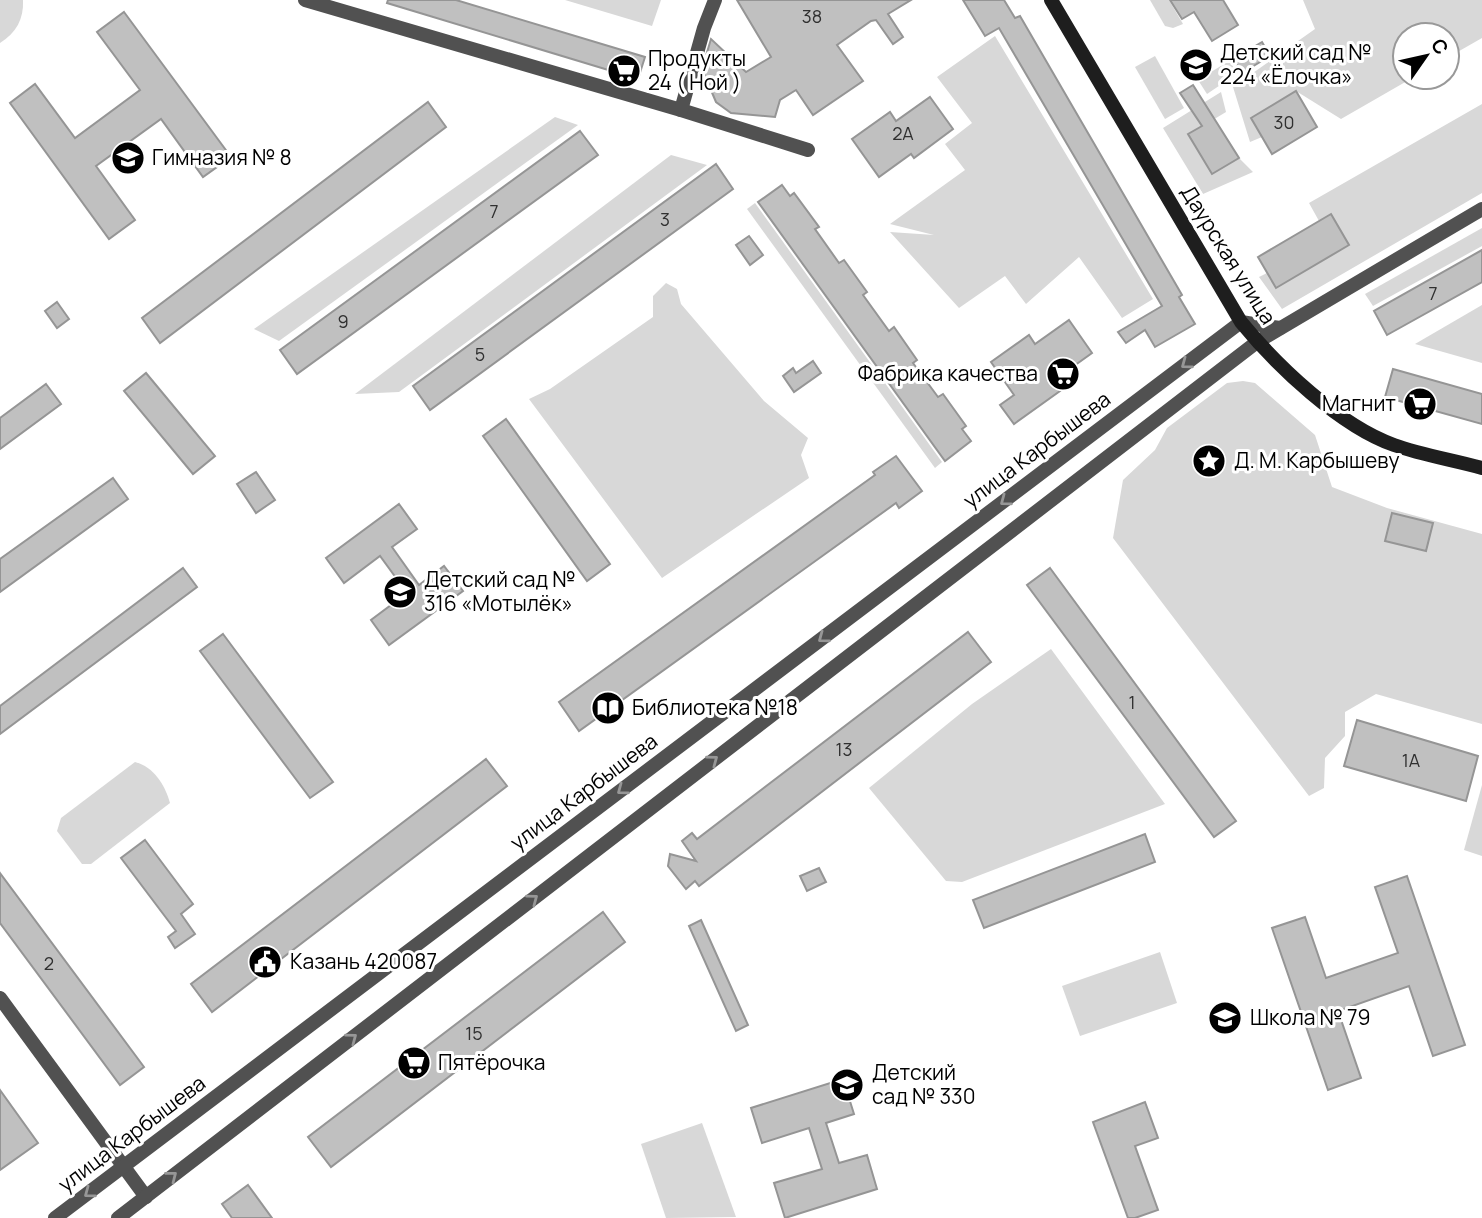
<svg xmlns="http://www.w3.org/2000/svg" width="1482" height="1218" font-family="Manrope,sans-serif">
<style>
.green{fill:#d8d8d8}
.building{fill:#c0c0c0;stroke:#959595;stroke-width:2}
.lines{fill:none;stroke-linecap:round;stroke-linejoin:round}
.street{stroke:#515151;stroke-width:14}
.secondary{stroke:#1e1e1e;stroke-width:14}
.oneway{stroke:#979797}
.labels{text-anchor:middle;stroke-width:6;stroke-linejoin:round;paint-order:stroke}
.number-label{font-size:18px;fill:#303030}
.poi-label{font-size:21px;fill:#000;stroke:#fff;text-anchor:start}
.street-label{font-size:21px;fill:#000;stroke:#fff}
</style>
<rect width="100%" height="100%" fill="#fff"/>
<!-- green -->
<g class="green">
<path d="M 0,0 L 23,0 C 24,19 16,33 0,43 Z"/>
<path d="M 565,0 L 661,0 L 652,26 Z"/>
<path d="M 1150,0 L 1169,0 L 1183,24 L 1173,28 L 1165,26 Z"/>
<path d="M 1303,0 L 1482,0 L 1482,38 L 1447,58 L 1447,35 L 1405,35 L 1405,77 L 1414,77 L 1341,119 L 1296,91 L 1251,118 L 1262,137 L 1250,142 L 1233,87 L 1315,29 Z"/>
<path d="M 995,36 L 1153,299 L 1122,318 L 1079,257 L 1026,304 L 1005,276 L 959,308 L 890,232 L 934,235 L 890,224 L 965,170 L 945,144 L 972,123 L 937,77 Z"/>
<path d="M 1155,56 L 1184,108 L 1165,119 L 1135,67 Z"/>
<path d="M 1229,61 L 1238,73 L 1207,94 L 1198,80 Z"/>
<path d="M 1221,92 L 1226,112 L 1188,135 L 1212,174 L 1239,158 L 1253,172 L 1203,194 L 1163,128 Z"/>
<path d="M 1482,104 L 1482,193 L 1282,309 L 1259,277 L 1267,273 L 1276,288 L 1349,245 L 1331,215 L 1319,221 L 1309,203 Z"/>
<path d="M 555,117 L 578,125 L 279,341 L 254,329 Z"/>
<path d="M 671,155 L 707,165 L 399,392 L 355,394 Z"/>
<path d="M 755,203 L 942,462 L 935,468 L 747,209 Z"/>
<path d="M 1482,228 L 1482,246 L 1373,306 L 1365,294 Z"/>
<path d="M 666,283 L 677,289 L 681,304 L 764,401 L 808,438 L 801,455 L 809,478 L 662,578 L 529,399 L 550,389 L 653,317 L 653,296 Z"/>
<path d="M 1482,305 L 1482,363 L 1415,344 Z"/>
<path d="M 1243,381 L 1255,383 L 1315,435 L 1332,487 L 1387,508 L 1482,534 L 1482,724 L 1376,694 L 1345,712 L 1345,736 L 1325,758 L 1324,788 L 1309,796 L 1113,538 L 1123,480 L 1155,450 L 1167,428 L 1227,383 Z"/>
<path d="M 1051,649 L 1165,804 L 962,882 L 946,881 L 869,788 L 972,704 Z"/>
<path d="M 135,762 C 154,767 165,785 170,803 L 91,864 L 82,864 L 57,831 L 61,818 Z"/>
<path d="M 1482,785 L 1482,856 L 1464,850 Z"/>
<path d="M 1160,952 L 1177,1003 L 1080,1036 L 1062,986 Z"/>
<path d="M 702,1123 L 736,1217 L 666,1218 L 641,1144 Z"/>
</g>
<!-- building -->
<g class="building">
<path d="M 388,0 L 456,0 L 645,57 L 638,79 L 387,3 Z"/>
<path d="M 737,0 L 911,0 L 888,14 L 903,37 L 893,44 L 876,20 L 871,21 L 837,45 L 863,81 L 813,115 L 796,90 L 780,100 L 775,117 L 731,113 L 716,102 L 702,69 L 711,39 L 746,72 L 771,57 Z"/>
<path d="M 963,0 L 1004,0 L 1015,18 L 1020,16 L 1182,295 L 1179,297 L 1195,324 L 1155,347 L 1145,330 L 1126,343 L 1118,332 L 1162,306 L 999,28 L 985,36 Z"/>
<path d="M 1170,0 L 1223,0 L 1238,25 L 1212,41 L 1194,12 L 1182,19 Z"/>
<path d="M 124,12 L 231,157 L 203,177 L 161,119 L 96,166 L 135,220 L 109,239 L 10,103 L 35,84 L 75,138 L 140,90 L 97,32 Z"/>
<path d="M 1262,42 L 1270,56 L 1242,73 L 1233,59 Z"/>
<path d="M 1193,85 L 1239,158 L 1212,174 L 1188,134 L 1202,126 L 1180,93 Z"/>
<path d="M 1296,91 L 1317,127 L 1272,154 L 1251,118 Z"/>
<path d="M 930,97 L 953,129 L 914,158 L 911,154 L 879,177 L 852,139 L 890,112 L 896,121 Z"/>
<path d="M 428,102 L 446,127 L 160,343 L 142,318 Z"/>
<path d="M 580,131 L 598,155 L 297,374 L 280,350 Z"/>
<path d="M 716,164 L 733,189 L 430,410 L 413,386 Z"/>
<path d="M 782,185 L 790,196 L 794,193 L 819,227 L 815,229 L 839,263 L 844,260 L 867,292 L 863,295 L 889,331 L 894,327 L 917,360 L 913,363 L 938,397 L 943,394 L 966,426 L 962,429 L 971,441 L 945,461 L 758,202 Z"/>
<path d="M 1331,214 L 1349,245 L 1276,288 L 1258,257 Z"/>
<path d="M 749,236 L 763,255 L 750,265 L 736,245 Z"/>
<path d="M 1482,250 L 1482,282 L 1387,335 L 1374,311 Z"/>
<path d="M 57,302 L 69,319 L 57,328 L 45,311 Z"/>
<path d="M 1069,320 L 1092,353 L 1053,381 L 1060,391 L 1014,424 L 1000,405 L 1014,395 L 991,362 L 1029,335 L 1035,344 Z"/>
<path d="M 813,361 L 821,373 L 794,392 L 783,376 L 793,368 L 796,373 Z"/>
<path d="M 1393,369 L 1482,394 L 1482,424 L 1385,397 Z"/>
<path d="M 146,373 L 215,456 L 193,474 L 124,391 Z"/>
<path d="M 46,384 L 61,404 L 0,449 L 0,418 Z"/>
<path d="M 506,419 L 610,564 L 587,581 L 483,436 Z"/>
<path d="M 896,456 L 922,491 L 899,508 L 896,503 L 579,731 L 559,702 L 875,475 L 873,472 Z"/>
<path d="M 256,472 L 275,500 L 256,513 L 237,484 Z"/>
<path d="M 113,478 L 128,499 L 0,592 L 0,559 Z"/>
<path d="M 399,504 L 417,529 L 392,547 L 419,585 L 444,566 L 463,591 L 389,645 L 371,620 L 407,593 L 380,556 L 344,583 L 326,558 Z"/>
<path d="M 1392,513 L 1433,523 L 1426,551 L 1385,541 Z"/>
<path d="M 183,568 L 197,587 L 0,734 L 0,706 Z"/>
<path d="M 1050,568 L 1236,821 L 1214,837 L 1027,585 Z"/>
<path d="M 968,632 L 991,662 L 699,886 L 695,881 L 686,889 L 668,866 L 670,854 L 696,861 L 682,841 L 692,833 L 697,839 Z"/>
<path d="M 223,634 L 333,782 L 310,798 L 200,651 Z"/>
<path d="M 1357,720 L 1478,756 L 1466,801 L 1344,766 Z"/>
<path d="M 486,759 L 507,786 L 212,1012 L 191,984 Z"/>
<path d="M 1145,834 L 1155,862 L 984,928 L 973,900 Z"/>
<path d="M 145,840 L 193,904 L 181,914 L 195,934 L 175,948 L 168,937 L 176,931 L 121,858 Z"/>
<path d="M 819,868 L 826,882 L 807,891 L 800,876 Z"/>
<path d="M 0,873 L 144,1067 L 120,1085 L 0,923 Z"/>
<path d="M 1407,876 L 1465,1045 L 1433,1056 L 1409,986 L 1338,1011 L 1361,1078 L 1328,1090 L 1272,928 L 1305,917 L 1326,978 L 1398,953 L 1375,887 Z"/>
<path d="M 603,912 L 625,942 L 331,1167 L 308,1137 Z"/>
<path d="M 701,920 L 748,1025 L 736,1031 L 689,926 Z"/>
<path d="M 843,1079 L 854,1114 L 826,1123 L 839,1163 L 867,1155 L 877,1189 L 785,1218 L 774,1183 L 822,1169 L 809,1128 L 762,1143 L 751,1108 Z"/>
<path d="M 0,1090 L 38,1143 L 0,1170 Z"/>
<path d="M 1145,1102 L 1158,1138 L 1135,1146 L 1158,1210 L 1135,1218 L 1128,1218 L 1093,1122 Z"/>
<path d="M 248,1185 L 272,1218 L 232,1218 L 222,1204 Z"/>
</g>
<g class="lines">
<!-- street -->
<g class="street">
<path d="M 305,0 L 681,110 L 808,150"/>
<path d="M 681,110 L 704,28 L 715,0"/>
<path d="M 0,998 L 146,1197"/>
<path d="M 55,1218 L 1241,322 L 1280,328"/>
<path d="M 118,1218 L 1257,342 L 1482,209"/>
</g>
<!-- secondary -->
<path class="secondary" d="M 1051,0 L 1241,322 C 1277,366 1340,426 1394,445 C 1422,455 1453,460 1482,468"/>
</g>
<!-- one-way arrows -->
<defs><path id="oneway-chevron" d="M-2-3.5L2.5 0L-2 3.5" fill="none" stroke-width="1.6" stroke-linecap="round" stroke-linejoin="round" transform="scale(1.75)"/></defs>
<g class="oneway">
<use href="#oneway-chevron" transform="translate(1186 364) rotate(143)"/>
<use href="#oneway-chevron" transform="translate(1005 501) rotate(143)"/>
<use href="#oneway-chevron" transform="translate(823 638) rotate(143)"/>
<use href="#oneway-chevron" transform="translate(713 760) rotate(-37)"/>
<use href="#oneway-chevron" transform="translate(622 790) rotate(143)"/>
<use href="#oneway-chevron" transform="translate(533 899) rotate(-37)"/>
<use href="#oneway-chevron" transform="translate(352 1038) rotate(-37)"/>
<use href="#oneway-chevron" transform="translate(172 1176) rotate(-38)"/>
<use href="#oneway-chevron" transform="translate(89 1193) rotate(143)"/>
</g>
<!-- icons -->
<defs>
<symbol id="school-disc" viewBox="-11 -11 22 22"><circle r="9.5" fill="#000" stroke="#fff"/><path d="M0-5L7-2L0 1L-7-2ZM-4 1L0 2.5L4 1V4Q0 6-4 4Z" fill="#fff"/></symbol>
<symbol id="supermarket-disc" viewBox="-11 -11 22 22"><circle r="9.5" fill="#000" stroke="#fff"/><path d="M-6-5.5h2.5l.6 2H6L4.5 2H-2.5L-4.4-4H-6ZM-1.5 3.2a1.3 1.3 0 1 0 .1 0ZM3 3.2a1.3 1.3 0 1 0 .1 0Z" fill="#fff"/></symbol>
<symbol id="sight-disc" viewBox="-11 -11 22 22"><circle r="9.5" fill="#000" stroke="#fff"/><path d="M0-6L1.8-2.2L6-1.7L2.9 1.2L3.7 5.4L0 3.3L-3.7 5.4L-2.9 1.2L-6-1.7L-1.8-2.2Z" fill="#fff"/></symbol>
<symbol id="library-disc" viewBox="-11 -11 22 22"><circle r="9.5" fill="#000" stroke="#fff"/><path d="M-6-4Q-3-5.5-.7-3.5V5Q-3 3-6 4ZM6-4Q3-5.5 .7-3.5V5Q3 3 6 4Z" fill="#fff"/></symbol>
<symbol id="civic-disc" viewBox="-11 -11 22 22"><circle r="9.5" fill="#000" stroke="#fff"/><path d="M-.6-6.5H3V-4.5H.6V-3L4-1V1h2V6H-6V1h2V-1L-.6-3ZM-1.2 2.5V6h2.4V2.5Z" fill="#fff"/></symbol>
</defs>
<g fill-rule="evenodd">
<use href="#school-disc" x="1177" y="46" width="38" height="38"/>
<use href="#supermarket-disc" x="605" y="52" width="38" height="38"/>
<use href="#school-disc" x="109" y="139" width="38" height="38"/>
<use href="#supermarket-disc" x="1044" y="355" width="38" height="38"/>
<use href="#supermarket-disc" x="1401" y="385" width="38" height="38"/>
<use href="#sight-disc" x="1190" y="442" width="38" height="38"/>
<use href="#school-disc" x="381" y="573" width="38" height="38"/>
<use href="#library-disc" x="589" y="689" width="38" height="38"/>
<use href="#civic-disc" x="246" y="943" width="38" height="38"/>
<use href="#school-disc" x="1206" y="999" width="38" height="38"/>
<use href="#supermarket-disc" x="395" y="1044" width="38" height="38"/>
<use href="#school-disc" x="828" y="1066" width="38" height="38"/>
</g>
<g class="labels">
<!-- number labels -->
<g class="number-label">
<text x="812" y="23">38</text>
<text x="1284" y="129">30</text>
<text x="903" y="140">2А</text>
<text x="494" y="218">7</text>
<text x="665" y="226">3</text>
<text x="1433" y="300">7</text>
<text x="343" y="328">9</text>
<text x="480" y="361">5</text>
<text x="1132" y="709">1</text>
<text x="844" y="756">13</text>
<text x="1411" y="767">1А</text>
<text x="49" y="970">2</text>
<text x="474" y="1040">15</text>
</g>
<!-- poi labels -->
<g class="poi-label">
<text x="1220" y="60">Детский сад №<tspan x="1220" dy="24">224 «Ёлочка»</tspan></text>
<text x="648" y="66">Продукты<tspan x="648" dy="24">24 ( Ной )</tspan></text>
<text x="152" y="165">Гимназия № 8</text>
<text x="1038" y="381" text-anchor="end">Фабрика качества</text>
<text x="1396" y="411" text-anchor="end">Магнит</text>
<text x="1234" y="468">Д. М. Карбышеву</text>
<text x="424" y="587">Детский сад №<tspan x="424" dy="24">316 «Мотылёк»</tspan></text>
<text x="632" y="715">Библиотека №18</text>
<text x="290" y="969">Казань 420087</text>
<text x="1250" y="1025">Школа № 79</text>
<text x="438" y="1070">Пятёрочка</text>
<text x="872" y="1080">Детский<tspan x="872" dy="24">сад № 330</tspan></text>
</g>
<!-- street labels -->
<g class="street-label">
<text transform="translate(1228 255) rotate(58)" y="7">Даурская улица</text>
<text transform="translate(1037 450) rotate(-37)" y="7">улица Карбышева</text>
<text transform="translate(584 792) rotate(-37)" y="7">улица Карбышева</text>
<text transform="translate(132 1134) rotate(-37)" y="7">улица Карбышева</text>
</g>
</g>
<!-- north arrow -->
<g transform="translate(1426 56) rotate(56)"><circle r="33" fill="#ffffff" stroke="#999999" stroke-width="2"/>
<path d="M0-5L12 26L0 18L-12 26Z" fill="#000000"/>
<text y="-10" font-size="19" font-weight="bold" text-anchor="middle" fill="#000000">С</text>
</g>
</svg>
